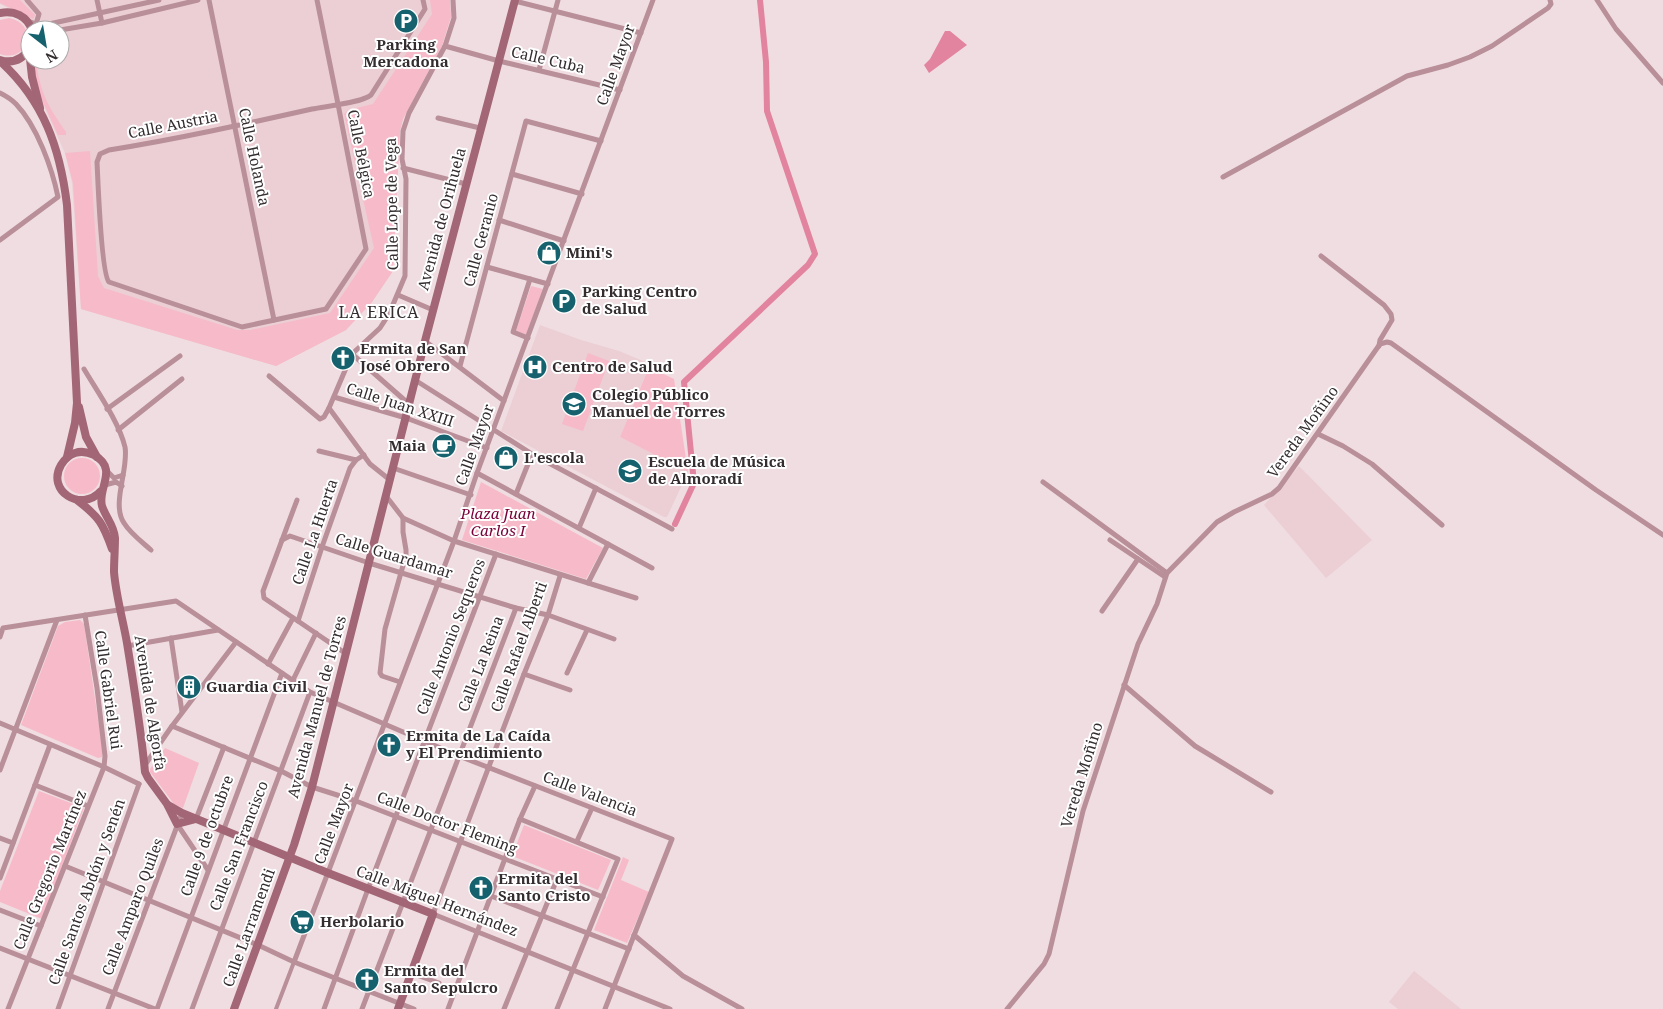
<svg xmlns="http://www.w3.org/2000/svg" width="1663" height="1009" font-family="'Noto Serif',serif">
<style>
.built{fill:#ebcfd5}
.green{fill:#f7bac9}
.water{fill:#e2849f}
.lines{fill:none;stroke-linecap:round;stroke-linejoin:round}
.canal{stroke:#e2849f;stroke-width:6}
.pedestrian{stroke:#b98f99;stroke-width:4}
.minor{stroke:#b98f99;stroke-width:5}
.secondary{stroke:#a26676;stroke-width:8}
.labels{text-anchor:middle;stroke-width:4;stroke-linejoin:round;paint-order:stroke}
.poi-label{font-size:15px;font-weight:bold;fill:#342d2f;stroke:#fff;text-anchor:start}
.street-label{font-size:15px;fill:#342d2f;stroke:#fff}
.park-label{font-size:15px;font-style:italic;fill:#770038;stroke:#fff}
.neighbourhood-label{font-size:16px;letter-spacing:1px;fill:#342d2f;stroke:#fff}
</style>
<rect width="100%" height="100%" fill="#f0dde1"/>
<!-- built -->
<g class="built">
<path d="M 0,0 L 450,0 L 451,17 L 403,119 L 400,131 L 393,271 L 372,302 L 346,330 L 276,366 L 81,309 L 72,183 L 65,153 L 41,100 L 33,60 L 60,60 L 60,30 L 39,30 L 27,17 L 0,4 Z"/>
<path d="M 540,325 L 581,340 L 619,351 L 650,364 L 620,437 L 688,472 L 667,517 L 664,517 L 501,431 Z"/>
<path d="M 1299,466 L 1372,540 L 1326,578 L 1264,505 Z"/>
<path d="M 1414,971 L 1461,1009 L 1398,1009 L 1389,1002 Z"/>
</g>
<!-- green -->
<g class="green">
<path d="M 0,0 L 20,0 L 35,15 L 33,19 L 0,3 Z"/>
<path d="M 430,0 L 450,0 L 451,17 L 442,46 L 403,119 L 400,131 L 393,271 L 372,302 L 346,330 L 276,366 L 81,309 L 73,183 L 65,153 L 90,151 L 98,276 L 104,288 L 237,330 L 250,330 L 330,313 L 374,248 L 344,114 L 348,110 L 373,104 L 432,14 Z"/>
<path d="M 9,18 C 40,24 28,64 0,54 L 0,20 Z"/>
<path d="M 33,60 L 36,60 C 40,93 48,106 66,132 L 66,135 L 58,135 L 38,91 Z"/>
<path d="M 531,286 L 543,289 L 526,335 L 516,331 Z"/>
<path d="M 588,353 L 609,361 L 583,431 L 562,424 Z"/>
<path d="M 649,367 L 674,379 L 688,472 L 620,437 Z"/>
<circle cx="82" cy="476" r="18"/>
<path d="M 481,482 L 603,548 L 586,579 L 462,540 Z"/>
<path d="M 80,620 L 84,624 L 103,753 L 102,757 L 98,758 L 21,725 L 58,626 L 65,622 Z"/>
<path d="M 165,748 L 199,763 L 183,808 L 174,804 L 150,772 L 150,769 Z"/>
<path d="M 39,791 L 84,808 L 42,919 L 0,902 L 0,891 Z"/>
<path d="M 524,825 L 611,860 L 598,890 L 512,856 Z"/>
<path d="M 623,857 L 629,860 L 621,880 L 649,892 L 627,943 L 594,930 Z"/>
</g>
<!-- water -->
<path class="water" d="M 945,31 L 950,31 L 967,45 L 929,73 L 924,65 L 930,59 Z"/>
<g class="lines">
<!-- canal -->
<path class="canal" d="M 675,524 L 694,483 L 684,382 L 808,265 L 815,254 L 767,111 L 766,62 L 760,0"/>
<!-- pedestrian -->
<path class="pedestrian" d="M 276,1009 L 294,962"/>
<!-- minor -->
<g class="minor">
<path d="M 27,0 L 39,14 L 36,24"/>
<path d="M 97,0 L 102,23"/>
<path d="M 209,0 L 274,320"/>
<path d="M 317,0 L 338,104 L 366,249 L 326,309 L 242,327 L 109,282 C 101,274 98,180 97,162 L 100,154 L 109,150 C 178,139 245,124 312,109 C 327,106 361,103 371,95 L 425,9 L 423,0"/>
<path d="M 1597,0 L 1616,29 L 1663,83"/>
<path d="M 515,1 L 641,33"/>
<path d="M 28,21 L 36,24 L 49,24 L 159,0"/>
<path d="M 60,30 L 102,23 L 198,0"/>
<path d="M 445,46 L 499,61 L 620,90"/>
<path d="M 539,70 L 558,0"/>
<path d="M 0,93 C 6,96 11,99 16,104 C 37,126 52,168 58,197 L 0,240"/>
<path d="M 438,118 L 480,128"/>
<path d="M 403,168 L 466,184"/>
<path d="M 512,174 L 582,194"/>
<path d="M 1223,177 L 1407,76 L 1448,65 L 1470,57 L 1492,46 L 1548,8 L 1551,4 L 1550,0"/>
<path d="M 499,220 L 564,241"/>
<path d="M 1321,256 L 1384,305 L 1391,314 L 1392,320 L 1380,340 L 1379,346"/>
<path d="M 487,267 L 548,284"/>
<path d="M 398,295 L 433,310"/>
<path d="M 528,338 L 513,332 L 530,279"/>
<path d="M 425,341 L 504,401"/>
<path d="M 352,354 L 409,404"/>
<path d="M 460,366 L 526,121 L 601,141"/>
<path d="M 84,369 C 97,391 119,422 125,447 C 129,469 111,504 124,523 C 130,533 142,542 151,550"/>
<path d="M 269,376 L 320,419 L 324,417 L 329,408"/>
<path d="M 415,380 L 532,454 L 672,529"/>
<path d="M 334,397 L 406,418 L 487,448"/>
<path d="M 107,409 L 180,356"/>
<path d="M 118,430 L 182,379"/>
<path d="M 1318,434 L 1343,446 L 1372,464 L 1442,525"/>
<path d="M 319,451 L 356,460"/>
<path d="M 393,468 L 471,495"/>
<path d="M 106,470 L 114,478 L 123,475"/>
<path d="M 477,473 L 652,568"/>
<path d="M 390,480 L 370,464 L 329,408 L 352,354 L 380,328 L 389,314 L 405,276 L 406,179 L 402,159 L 403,131 L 409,113 L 445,46 L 454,18 L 453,0"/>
<path d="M 1043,482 L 1167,573"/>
<path d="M 105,485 L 116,482 L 122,486"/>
<path d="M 516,494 L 532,454"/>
<path d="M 386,496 L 403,518 L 454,541 L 636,598"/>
<path d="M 297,500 L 263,591 L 264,598 L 345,653"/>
<path d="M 579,528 L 596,488"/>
<path d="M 282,540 L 290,536 L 369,563 L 516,608 L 548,615 L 614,639"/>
<path d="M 1110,540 L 1165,577"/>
<path d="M 560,576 L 548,615 L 524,674 L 433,914 L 670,1009"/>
<path d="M 588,583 L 608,544"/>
<path d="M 1102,611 L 1138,559"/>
<path d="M 298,621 L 322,547 L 350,468 L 356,460 L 364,455"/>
<path d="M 0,637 L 3,628 L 176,601 L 310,692 L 459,756 L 672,839 L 605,1009"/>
<path d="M 171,638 L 182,712"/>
<path d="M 127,646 L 218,630"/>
<path d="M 268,664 L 293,618"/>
<path d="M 567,673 L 587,630"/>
<path d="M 524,674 L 570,690"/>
<path d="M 293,680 L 316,633"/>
<path d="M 400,682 L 382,676 L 380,673 L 385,629 L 406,555 L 406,550 L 403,532 L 403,518"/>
<path d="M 1124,685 L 1195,746 L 1271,792"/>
<path d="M 0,723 L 104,767 L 139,784"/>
<path d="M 172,726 L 281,771 L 312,787 L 356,801 L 603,897"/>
<path d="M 145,765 L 172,726 L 236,642"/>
<path d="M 0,770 L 57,620"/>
<path d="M 35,785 L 88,806"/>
<path d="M 196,819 L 224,747"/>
<path d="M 520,819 L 618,859 L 557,1009"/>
<path d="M 177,824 L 208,870"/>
<path d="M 0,838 L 13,843"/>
<path d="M 577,841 L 592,808"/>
<path d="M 65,866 L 258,945 L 294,962 L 414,1009"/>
<path d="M 0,878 L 50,745"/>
<path d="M 491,896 L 629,949"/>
<path d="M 0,910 L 41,926"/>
<path d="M 634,935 L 683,976 L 742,1009"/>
<path d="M 0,948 L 155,1009"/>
<path d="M 294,962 L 454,541 L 477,473 L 653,0"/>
<path d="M 411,973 L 439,983"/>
<path d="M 8,1009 L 104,767 L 105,756 L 97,688 L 85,615"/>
<path d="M 58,1009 L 139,784"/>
<path d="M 108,1009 L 182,813"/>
<path d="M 157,1009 L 282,673"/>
<path d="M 192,1009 L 310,692"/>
<path d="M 324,1009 L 368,889 L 496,554"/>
<path d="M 362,1009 L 516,608"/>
<path d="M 448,1009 L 520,819 L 535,786"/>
<path d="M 504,1009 L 557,879"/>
<path d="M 1007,1009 L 1044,964 L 1049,954 L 1083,811 L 1138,644 L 1157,604 L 1167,573 L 1217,522 L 1234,512 L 1272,494 L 1279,488 L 1380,344 L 1387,342 L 1391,343 L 1596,490 L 1663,535"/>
</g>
<!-- secondary -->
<g class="secondary">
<path d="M 0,13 C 14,10 27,16 32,30"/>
<path d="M 29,50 L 32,77 L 40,108"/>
<path d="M 0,60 C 13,64 23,59 30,48"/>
<path d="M 0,61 C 44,101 60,148 67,205 L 77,403 L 75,423 L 67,457"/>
<path d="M 79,407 L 86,437 L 97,457"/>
<path d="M 101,491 C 81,513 46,491 61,465 C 64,460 69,455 75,453 C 81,451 88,452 94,455 C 119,469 97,488 102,506 C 106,518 114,525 115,538 C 115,549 114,561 114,572 C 116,596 123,620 127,643 C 134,686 141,729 145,772 L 148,778 L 167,804 L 177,824 L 196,819"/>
<path d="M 77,500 C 99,517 103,523 112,549"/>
<path d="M 168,805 L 182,813 L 328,873 L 433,914 L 398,1009"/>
<path d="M 234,1009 L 294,845 L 312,787 L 425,341 L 515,0"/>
</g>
</g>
<!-- icons -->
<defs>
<symbol id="parking-disc" viewBox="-11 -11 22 22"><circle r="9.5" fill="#16616e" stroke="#fff"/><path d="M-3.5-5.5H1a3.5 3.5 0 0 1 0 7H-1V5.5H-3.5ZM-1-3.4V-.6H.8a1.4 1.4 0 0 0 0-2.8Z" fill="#fff"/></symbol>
<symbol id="shop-disc" viewBox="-11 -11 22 22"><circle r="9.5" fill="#16616e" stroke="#fff"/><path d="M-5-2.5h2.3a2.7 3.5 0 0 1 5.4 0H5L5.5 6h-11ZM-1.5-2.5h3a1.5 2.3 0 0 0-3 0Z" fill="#fff"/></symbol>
<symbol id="church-disc" viewBox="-11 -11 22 22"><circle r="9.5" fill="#16616e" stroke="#fff"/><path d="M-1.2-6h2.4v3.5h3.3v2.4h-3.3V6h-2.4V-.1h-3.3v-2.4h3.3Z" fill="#fff"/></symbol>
<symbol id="hospital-disc" viewBox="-11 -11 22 22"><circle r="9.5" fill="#16616e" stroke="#fff"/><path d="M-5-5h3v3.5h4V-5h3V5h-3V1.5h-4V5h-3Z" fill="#fff"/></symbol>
<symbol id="school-disc" viewBox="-11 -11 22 22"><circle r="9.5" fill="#16616e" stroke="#fff"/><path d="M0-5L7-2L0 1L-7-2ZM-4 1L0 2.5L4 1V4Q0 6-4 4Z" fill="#fff"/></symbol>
<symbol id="cafe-disc" viewBox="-11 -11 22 22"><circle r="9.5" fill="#16616e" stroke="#fff"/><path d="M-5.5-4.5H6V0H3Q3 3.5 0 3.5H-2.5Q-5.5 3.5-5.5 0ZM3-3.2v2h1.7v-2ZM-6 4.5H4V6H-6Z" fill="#fff"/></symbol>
<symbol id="university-disc" viewBox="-11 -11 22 22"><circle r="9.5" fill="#16616e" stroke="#fff"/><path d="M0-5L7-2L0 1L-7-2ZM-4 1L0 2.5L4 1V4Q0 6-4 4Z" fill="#fff"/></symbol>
<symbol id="building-disc" viewBox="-11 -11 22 22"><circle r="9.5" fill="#16616e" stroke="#fff"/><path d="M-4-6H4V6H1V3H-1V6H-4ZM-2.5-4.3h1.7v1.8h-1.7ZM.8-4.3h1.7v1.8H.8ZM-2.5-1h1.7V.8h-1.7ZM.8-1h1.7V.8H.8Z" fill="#fff"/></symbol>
<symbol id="supermarket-disc" viewBox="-11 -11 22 22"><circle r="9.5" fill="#16616e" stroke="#fff"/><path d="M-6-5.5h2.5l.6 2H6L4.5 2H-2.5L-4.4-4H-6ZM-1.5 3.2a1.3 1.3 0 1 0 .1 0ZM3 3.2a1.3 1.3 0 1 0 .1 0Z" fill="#fff"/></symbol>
</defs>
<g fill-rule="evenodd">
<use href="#parking-disc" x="392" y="7" width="28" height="28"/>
<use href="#shop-disc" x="535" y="239" width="28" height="28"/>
<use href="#parking-disc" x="550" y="287" width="28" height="28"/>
<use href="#church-disc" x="329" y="344" width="28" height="28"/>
<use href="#hospital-disc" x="521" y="353" width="28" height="28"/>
<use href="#school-disc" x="560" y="390" width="28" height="28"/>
<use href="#cafe-disc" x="430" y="432" width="28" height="28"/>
<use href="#shop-disc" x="492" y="444" width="28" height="28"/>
<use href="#university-disc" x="616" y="457" width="28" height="28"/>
<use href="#building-disc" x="175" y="673" width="28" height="28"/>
<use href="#church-disc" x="375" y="731" width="28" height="28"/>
<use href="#church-disc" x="467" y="874" width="28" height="28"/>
<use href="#supermarket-disc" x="288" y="908" width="28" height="28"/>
<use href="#church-disc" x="353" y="966" width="28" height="28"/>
</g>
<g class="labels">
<!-- poi labels -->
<g class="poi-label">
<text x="406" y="50" text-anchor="middle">Parking<tspan x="406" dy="17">Mercadona</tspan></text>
<text x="566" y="258">Mini's</text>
<text x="582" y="297">Parking Centro<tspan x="582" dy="17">de Salud</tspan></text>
<text x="360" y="354">Ermita de San<tspan x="360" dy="17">José Obrero</tspan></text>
<text x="552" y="372">Centro de Salud</text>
<text x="592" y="400">Colegio Público<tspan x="592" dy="17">Manuel de Torres</tspan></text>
<text x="426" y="451" text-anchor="end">Maia</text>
<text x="524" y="463">L'escola</text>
<text x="648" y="467">Escuela de Música<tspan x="648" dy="17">de Almoradí</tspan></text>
<text x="206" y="692">Guardia Civil</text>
<text x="406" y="741">Ermita de La Caída<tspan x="406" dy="17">y El Prendimiento</tspan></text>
<text x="498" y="884">Ermita del<tspan x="498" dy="17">Santo Cristo</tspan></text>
<text x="320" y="927">Herbolario</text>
<text x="384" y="976">Ermita del<tspan x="384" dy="17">Santo Sepulcro</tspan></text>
</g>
<!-- street labels -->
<g class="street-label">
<text transform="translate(548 60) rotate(13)" y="5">Calle Cuba</text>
<text transform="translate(616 65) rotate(-70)" y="5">Calle Mayor</text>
<text transform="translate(173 125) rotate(-11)" y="5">Calle Austria</text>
<text transform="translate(361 154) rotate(79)" y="5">Calle Bélgica</text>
<text transform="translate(254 157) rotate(78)" y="5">Calle Holanda</text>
<text transform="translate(392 204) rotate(-91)" y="5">Calle Lope de Vega</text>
<text transform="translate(442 219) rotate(-75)" y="5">Avenida de Orihuela</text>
<text transform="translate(481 240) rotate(-75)" y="5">Calle Geranio</text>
<text transform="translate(400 405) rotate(18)" y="5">Calle Juan XXIII</text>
<text transform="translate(1303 432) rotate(-54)" y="5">Vereda Moñino</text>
<text transform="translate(475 445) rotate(-70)" y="5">Calle Mayor</text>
<text transform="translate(315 532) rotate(-71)" y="5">Calle La Huerta</text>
<text transform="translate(394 556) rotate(17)" y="5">Calle Guardamar</text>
<text transform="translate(451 637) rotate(-69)" y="5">Calle Antonio Sequeros</text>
<text transform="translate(519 647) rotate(-70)" y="5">Calle Rafael Alberti</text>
<text transform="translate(481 664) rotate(-69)" y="5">Calle La Reina</text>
<text transform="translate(108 690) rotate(82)" y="5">Calle Gabriel Rui</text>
<text transform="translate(150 703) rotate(81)" y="5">Avenida de Algorfa</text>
<text transform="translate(317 707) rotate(-75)" y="5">Avenida Manuel de Torres</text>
<text transform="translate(1082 775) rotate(-73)" y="5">Vereda Moñino</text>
<text transform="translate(590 794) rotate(21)" y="5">Calle Valencia</text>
<text transform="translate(447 823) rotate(21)" y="5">Calle Doctor Fleming</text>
<text transform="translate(334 824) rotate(-69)" y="5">Calle Mayor</text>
<text transform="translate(207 836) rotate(-70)" y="5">Calle 9 de octubre</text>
<text transform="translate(239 846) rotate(-69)" y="5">Calle San Francisco</text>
<text transform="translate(50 870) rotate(-68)" y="5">Calle Gregorio Martínez</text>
<text transform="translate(87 892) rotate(-70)" y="5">Calle Santos Abdón y Senén</text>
<text transform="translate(437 901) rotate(21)" y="5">Calle Miguel Hernández</text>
<text transform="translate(133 907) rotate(-69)" y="5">Calle Amparo Quiles</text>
<text transform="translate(249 928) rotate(-70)" y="5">Calle Larramendi</text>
</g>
<!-- park labels -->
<g class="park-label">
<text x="498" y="519">Plaza Juan<tspan x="498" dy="17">Carlos I</tspan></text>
</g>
<!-- neighbourhood labels -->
<g class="neighbourhood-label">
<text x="379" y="318">LA ERICA</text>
</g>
</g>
<!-- north arrow -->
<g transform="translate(45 45) rotate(149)"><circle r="24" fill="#ffffff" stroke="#aeabac"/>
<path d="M0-4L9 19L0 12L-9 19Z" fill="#16616e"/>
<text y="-8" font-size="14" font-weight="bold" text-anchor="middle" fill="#342d2f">N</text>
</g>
</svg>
